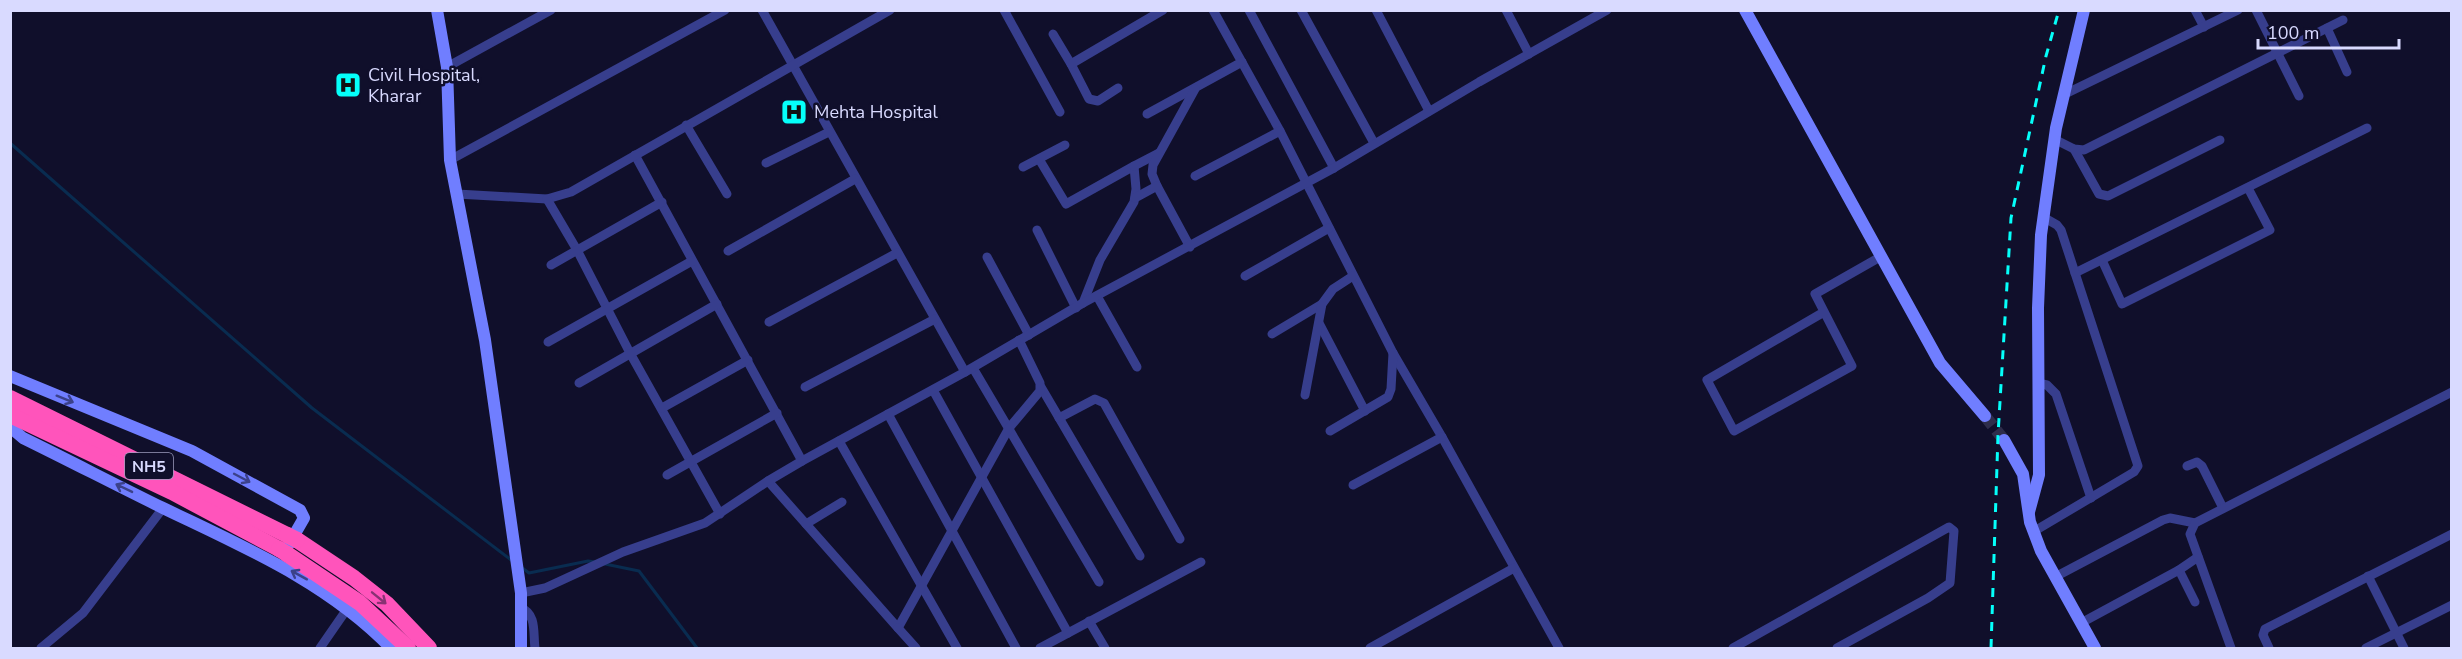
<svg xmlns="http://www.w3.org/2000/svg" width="2462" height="659" font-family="'Nunito Sans',sans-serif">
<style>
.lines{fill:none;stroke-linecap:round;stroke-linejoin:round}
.stream{stroke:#092c50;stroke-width:3}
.secondary-tunnel{stroke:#2e2d4b;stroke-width:12;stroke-dasharray:12 6;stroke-linecap:butt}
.street{stroke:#373e8d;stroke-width:9}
.secondary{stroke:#707eff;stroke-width:12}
.highway{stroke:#ff54bb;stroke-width:16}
.rail{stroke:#05fffa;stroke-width:3;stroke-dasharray:9 8;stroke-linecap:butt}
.highway-bridge{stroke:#ff54bb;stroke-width:16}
.oneway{stroke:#3b418a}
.oneway2{stroke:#883273}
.labels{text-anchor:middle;stroke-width:5;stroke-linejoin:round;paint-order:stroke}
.shield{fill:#100f2b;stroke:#9d9dbf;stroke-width:1.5}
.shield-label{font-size:16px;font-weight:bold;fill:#d9daff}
.poi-label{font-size:18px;fill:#d9daff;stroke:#100f2b;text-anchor:start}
</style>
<rect width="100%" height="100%" fill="#100f2b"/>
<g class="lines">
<!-- stream -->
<g class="stream">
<path d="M 10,143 L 312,408 L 511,560"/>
<path d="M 605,564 L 639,571 L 697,648"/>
<path d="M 521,567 L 529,573 L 588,561 L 596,562"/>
</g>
<!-- secondary-tunnel -->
<path class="secondary-tunnel" d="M 1985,416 L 2004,440"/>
<!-- street -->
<g class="street">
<path d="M 762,10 L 965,372"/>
<path d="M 1004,10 L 1060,112"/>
<path d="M 1213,10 L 1280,131 L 1393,353 L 1442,437 L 1559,648"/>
<path d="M 1249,10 L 1334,168"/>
<path d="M 1301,10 L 1374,143"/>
<path d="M 1376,10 L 1429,111"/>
<path d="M 1506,10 L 1529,54"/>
<path d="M 2195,10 L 2204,27"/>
<path d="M 2256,10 L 2299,96"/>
<path d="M 2327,28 L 2347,72"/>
<path d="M 1053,34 L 1071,64 L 1089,99 L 1098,101 L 1118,88"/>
<path d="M 1071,64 L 1163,10"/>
<path d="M 447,67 L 551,10"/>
<path d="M 2063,95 L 2238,10"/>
<path d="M 1147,114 L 1242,62"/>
<path d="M 686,125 L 727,194"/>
<path d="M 2054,139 L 2074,149 L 2084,150 L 2343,20"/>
<path d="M 2074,149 L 2099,194 L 2108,196 L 2220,140"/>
<path d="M 635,155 L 802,461"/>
<path d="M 1039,159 L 1066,204 L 1134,166 L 1136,189 L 1134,202 L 1100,260 L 1083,303"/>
<path d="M 450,160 L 725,10"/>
<path d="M 766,163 L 829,132"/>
<path d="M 1134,166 L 1159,153"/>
<path d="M 1023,167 L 1065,145"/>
<path d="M 1195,176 L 1280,131"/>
<path d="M 1157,186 L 1152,174 L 1153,165 L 1195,89"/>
<path d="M 457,194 L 547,199 L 571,192 L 890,10"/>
<path d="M 1135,198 L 1157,186 L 1190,247"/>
<path d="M 547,199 L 577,250 L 630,353 L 720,514"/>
<path d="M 1037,230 L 1076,308"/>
<path d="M 728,251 L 855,179"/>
<path d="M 987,257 L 1029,335"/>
<path d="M 2102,260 L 2122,304 L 2270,230 L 2248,188"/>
<path d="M 551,265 L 662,202"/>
<path d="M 2075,273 L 2367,128"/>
<path d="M 1245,276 L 1329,228"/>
<path d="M 1097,296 L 1137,367"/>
<path d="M 1824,312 L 1707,380 L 1734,431 L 1852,366 L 1815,294 L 1880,257"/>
<path d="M 769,322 L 897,253"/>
<path d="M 1319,323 L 1365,411"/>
<path d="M 1272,334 L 1322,304"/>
<path d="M 548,342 L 692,261"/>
<path d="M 973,368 L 1099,582"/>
<path d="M 579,383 L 717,304"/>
<path d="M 2038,383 L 2047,385 L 2056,394 L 2091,498"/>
<path d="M 805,387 L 935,319"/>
<path d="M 1041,387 L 1140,556"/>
<path d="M 933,390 L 1068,633"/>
<path d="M 1305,395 L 1322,304 L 1333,289 L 1353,276"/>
<path d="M 662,408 L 748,360"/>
<path d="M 888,414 L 1016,648"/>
<path d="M 1059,418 L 1095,399 L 1104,403 L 1180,539"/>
<path d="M 1330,431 L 1388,397 L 1391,389 L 1393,353"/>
<path d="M 839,441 L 957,648"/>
<path d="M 2187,466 L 2197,462 L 2202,466 L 2223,508"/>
<path d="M 667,475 L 777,413"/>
<path d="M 768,481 L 898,628 L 1009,428 L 1040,391 L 1040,383 L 1019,340"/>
<path d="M 1353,485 L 1442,437"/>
<path d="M 806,524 L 842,502"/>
<path d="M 2033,532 L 2134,472 L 2138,466 L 2061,230 L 2057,225 L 2043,217"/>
<path d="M 2179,570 L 2195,602"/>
<path d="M 2368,576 L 2404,648"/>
<path d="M 2055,577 L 2163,520 L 2170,518 L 2195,523"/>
<path d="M 521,593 L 545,588 L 623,552 L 705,523 L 768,481 L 802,461 L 965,372 L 1083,303 L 1334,168 L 1479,82 L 1607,10"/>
<path d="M 521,608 C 537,614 533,634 535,648"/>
<path d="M 1089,621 L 1105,648"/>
<path d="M 2081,623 L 2179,570 L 2198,557"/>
<path d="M 898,628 L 916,648"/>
<path d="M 41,648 L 83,613 L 163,508"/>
<path d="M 320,648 L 347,609"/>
<path d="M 1040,648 L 1201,562"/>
<path d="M 1370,648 L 1514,568"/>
<path d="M 1733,648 L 1949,527 L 1954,531 L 1950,583 L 1928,598 L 1837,648"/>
<path d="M 2231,648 L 2190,534 L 2195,523 L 2452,392"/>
<path d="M 2269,648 L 2263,635 L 2265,629 L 2452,534"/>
<path d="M 2366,648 L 2452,605"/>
</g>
<!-- secondary -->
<g class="secondary">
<path d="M 437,10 L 447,67 L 450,160 L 485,340 L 521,593 L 521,648"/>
<path d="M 1745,10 L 1940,363 L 1985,416"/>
<path d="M 10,376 L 192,451 L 300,510 L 304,518 L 289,544"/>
<path d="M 10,427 L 23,438 C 70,461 116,485 163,508 C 244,547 327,582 391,648"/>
<path d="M 2004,440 L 2023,474 L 2030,522 L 2041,551 L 2095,648"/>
<path d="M 2029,512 L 2039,475 L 2038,308 L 2041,235 L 2056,128 L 2084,10"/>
</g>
<!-- highway -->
<g class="highway">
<path d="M 10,398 L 287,535"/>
<path d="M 10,415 L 172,492 L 279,549"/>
<path d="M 297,540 L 354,578 L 387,604 L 429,648"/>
<path d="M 287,554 L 360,603 L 408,648"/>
</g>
<!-- rail -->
<path class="rail" d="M 1991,648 L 1998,435 L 2011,218 L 2046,56 L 2059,10"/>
<!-- highway-bridge -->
<g class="highway-bridge">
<path d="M 287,535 L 297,540"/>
<path d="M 279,549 L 287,554"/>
</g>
</g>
<!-- one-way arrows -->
<defs><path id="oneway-shaft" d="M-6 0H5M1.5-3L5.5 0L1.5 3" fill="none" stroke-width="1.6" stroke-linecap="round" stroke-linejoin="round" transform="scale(1.5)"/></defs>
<g class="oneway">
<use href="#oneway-shaft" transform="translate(65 399) rotate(22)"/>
<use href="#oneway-shaft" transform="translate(242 478) rotate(28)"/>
<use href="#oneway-shaft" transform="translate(124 488) rotate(-154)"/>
<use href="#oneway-shaft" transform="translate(299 575) rotate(-151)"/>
</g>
<use class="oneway2" href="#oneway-shaft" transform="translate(379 598) rotate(39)"/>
<!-- icons -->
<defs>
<symbol id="hospital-square" viewBox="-11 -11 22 22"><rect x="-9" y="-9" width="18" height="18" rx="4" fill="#05fffa" stroke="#100f2b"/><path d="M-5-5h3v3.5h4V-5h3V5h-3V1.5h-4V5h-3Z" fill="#111"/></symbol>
</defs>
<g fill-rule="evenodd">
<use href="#hospital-square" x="333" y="70" width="30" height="30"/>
<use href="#hospital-square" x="779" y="97" width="30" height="30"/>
</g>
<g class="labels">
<!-- shield labels -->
<rect class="shield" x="125" y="453" width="48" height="26" rx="4.5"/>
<g class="shield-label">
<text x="149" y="472">NH5</text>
</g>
<!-- poi labels -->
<g class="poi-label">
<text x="368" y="81">Civil Hospital,<tspan x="368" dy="21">Kharar</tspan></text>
<text x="814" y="118">Mehta Hospital</text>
</g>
</g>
<!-- border -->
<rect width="2462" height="659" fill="none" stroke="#d9daff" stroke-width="24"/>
<!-- scale -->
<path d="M2258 39v9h141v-9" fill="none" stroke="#d9daff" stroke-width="3"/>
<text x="2267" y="39" font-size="18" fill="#d9daff" stroke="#100f2b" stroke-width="4.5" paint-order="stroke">100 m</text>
</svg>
